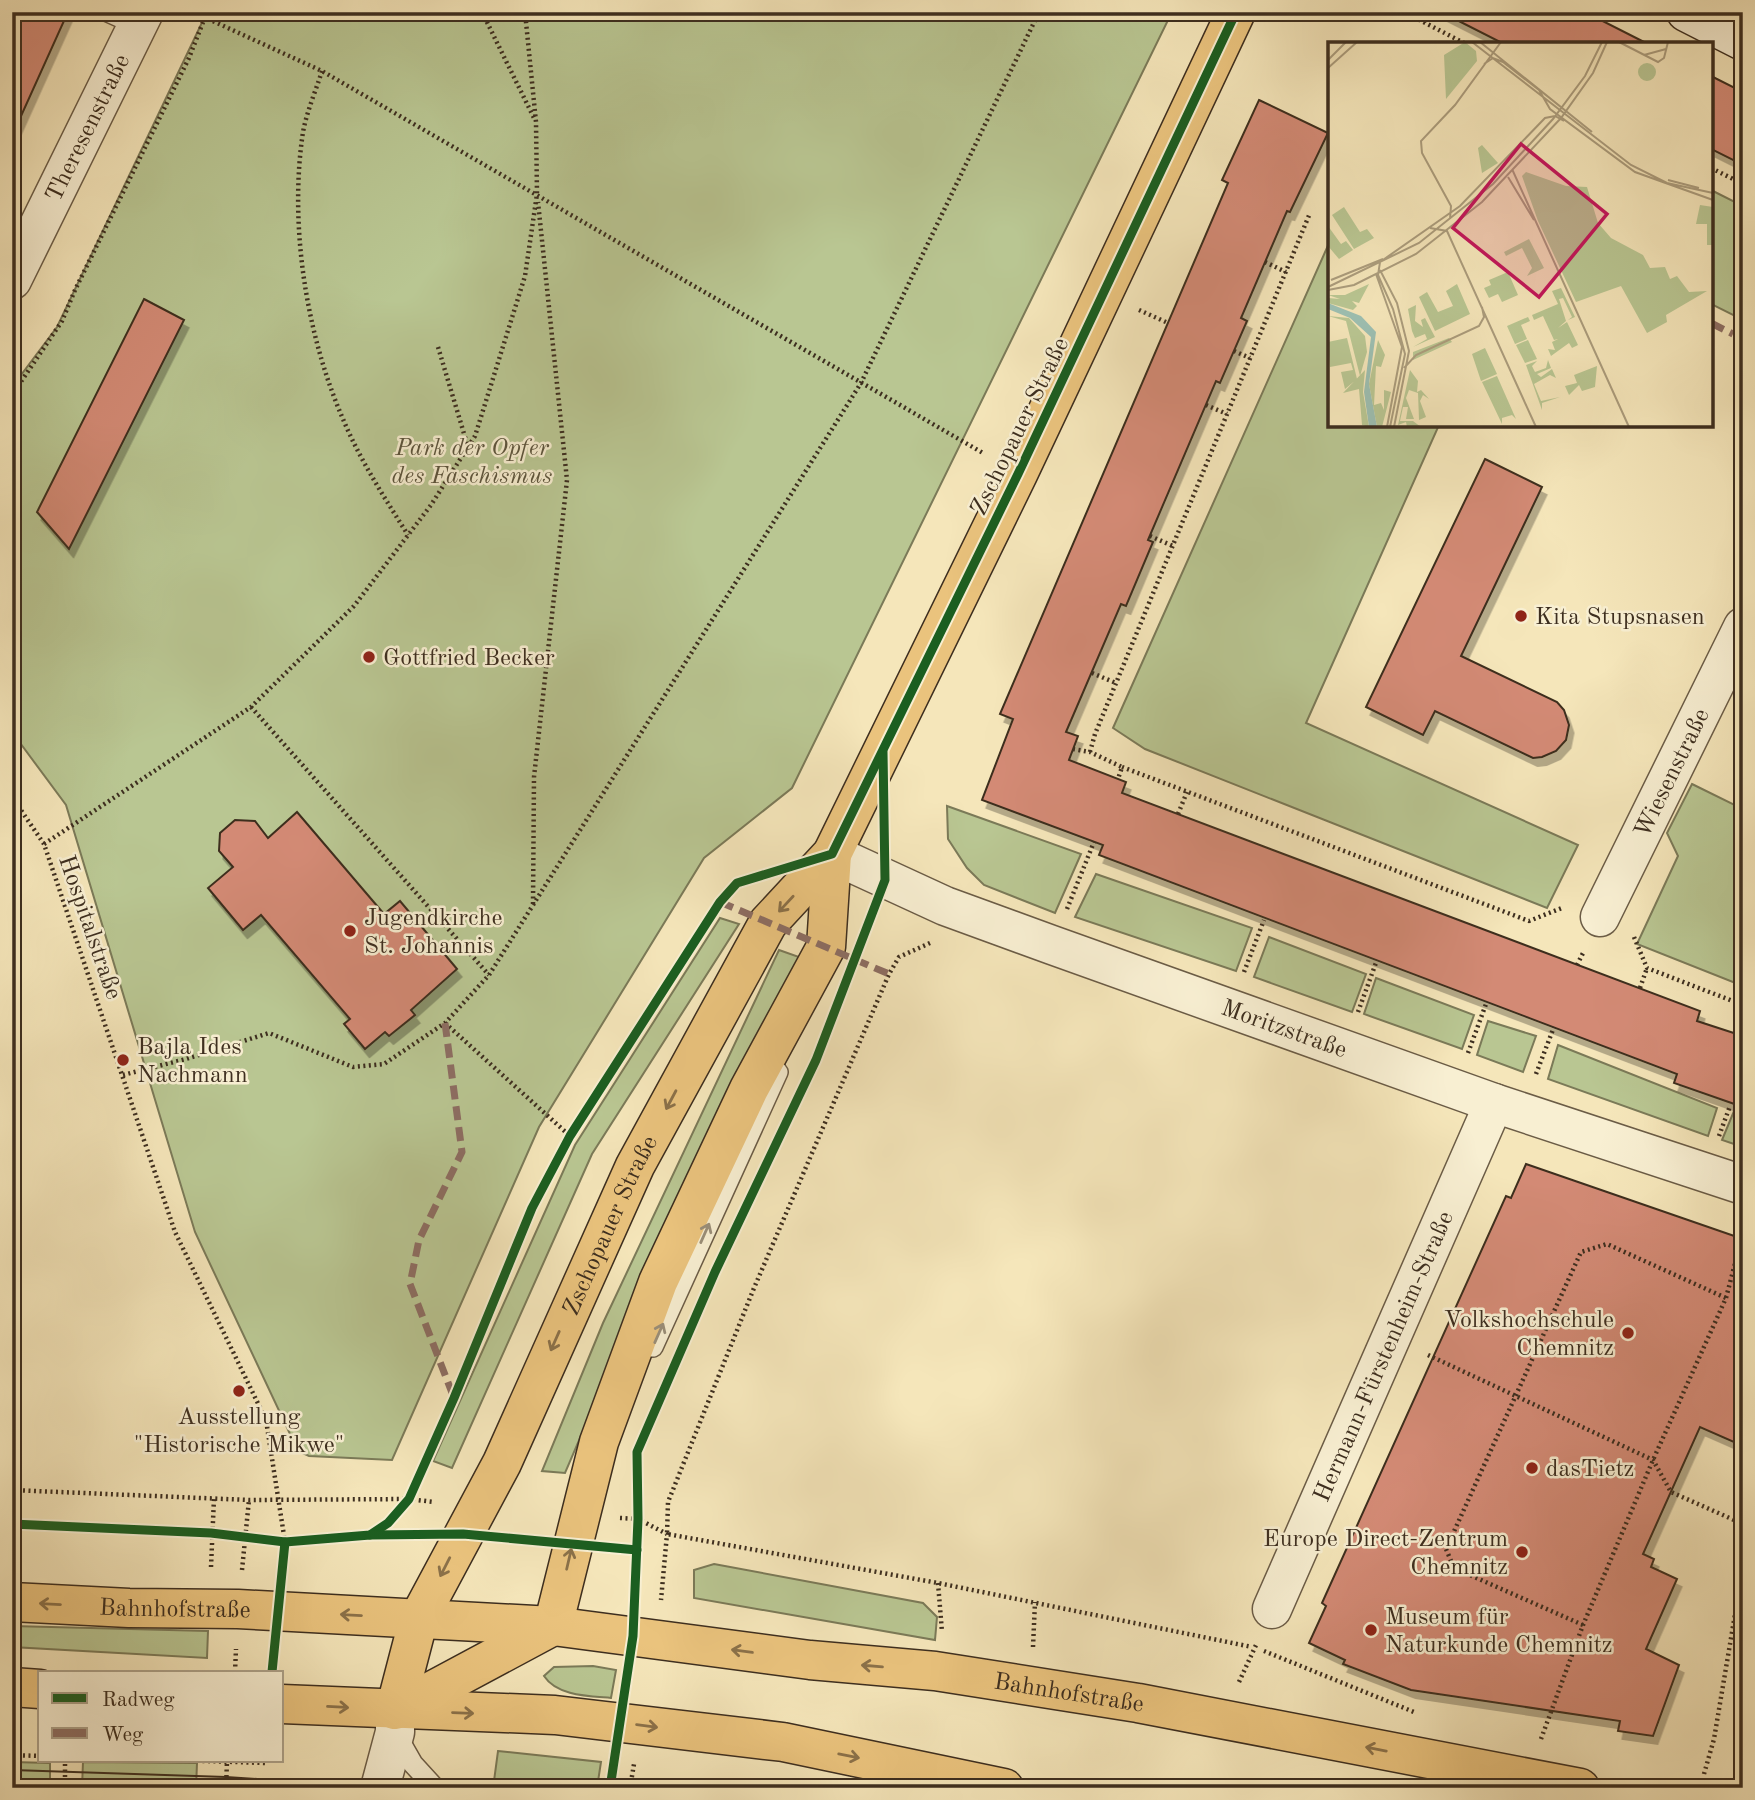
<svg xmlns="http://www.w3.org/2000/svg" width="1755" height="1800" font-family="'Old Standard TT',serif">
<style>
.green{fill:#b9c692;stroke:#7b7a58;stroke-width:2}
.building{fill:#d38a74;stroke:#3d2e1f;stroke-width:2;filter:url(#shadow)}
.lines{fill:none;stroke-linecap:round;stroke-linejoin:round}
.lane-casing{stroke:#6b5c46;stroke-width:22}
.street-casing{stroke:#6b5c46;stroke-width:41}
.secondary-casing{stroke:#3d2e1f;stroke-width:41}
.primary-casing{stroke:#3d2e1f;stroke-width:41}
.path{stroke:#3d2e1f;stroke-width:4.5;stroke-dasharray:2 3.5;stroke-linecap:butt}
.lane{stroke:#f8efd2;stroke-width:19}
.street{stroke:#f8efd2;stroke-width:38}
.secondary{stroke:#f8efd2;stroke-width:38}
.primary{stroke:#eac37d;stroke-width:38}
.tram{stroke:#3d2e1f;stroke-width:2}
.quiet{stroke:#8d6e63;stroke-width:7;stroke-dasharray:14 7;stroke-linecap:butt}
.cycleway-casing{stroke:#f8efd2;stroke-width:13}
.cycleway{stroke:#1b5e20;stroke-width:9}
.oneway{stroke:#8b7149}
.oneway2{stroke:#9a8e78}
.poi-dot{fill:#8f2418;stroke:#f8efd2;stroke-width:2.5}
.labels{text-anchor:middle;stroke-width:5;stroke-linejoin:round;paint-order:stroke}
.street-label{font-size:24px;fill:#3d2e1f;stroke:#f8efd2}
.park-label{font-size:24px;font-style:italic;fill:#5c543c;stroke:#f8efd2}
.poi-label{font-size:24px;fill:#3d2e1f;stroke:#f8efd2;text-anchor:start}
.inset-road{fill:none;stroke:#ab9c7c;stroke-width:2}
.view{fill:#c2185b;fill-opacity:0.15;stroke:#c2185b;stroke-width:3.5}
.inset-edge{fill:none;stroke:#3d2e1f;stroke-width:3.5}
</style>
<defs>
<filter id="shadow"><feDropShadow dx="4.5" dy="8" stdDeviation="0" flood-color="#0004"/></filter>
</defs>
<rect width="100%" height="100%" fill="#f5e6ba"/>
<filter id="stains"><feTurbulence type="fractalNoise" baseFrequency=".00286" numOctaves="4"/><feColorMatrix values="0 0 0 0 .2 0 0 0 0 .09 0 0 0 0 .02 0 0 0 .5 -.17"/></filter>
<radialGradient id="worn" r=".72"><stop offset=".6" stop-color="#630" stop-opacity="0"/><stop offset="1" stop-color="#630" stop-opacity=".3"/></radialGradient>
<!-- green -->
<g class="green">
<path d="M 207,12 L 1172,12 L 792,788 L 704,858 L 539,1127 L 392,1460 L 309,1456 L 298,1451 L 195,1232 L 66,805 L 12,732 L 12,387 L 57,327 Z"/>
<path d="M 1711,190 L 1743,206 L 1743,320 L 1711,304 Z"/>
<path d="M 1330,241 L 1330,425 L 1439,425 L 1306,723 L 1578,845 L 1547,908 L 1145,749 L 1113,728 Z"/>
<path d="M 1692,784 L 1743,809 L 1743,986 L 1637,944 L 1678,856 L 1667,833 Z"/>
<path d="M 947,806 L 1081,854 L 1055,913 L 984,885 L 967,868 L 948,839 Z"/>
<path d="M 1096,874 L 1252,928 L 1236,971 L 1075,917 Z"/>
<path d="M 720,918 L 739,924 L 592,1154 L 452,1468 L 433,1461 L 575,1145 Z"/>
<path d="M 1269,937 L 1366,974 L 1352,1012 L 1254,977 Z"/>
<path d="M 779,950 L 799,957 L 708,1141 L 565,1473 L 542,1471 L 603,1323 Z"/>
<path d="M 1376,978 L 1474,1015 L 1462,1049 L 1364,1014 Z"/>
<path d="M 1488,1021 L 1536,1036 L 1523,1072 L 1477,1055 Z"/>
<path d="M 1558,1045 L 1717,1108 L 1708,1136 L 1548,1079 Z"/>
<path d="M 1734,1111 L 1743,1114 L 1743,1147 L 1722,1140 Z"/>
<path d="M 714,1564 L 923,1603 L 937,1617 L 935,1640 L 694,1598 L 694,1570 Z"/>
<path d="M 12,1626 L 208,1631 L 207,1658 L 12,1647 Z"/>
<path d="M 593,1666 L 616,1670 L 611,1698 C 589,1696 557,1696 544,1676 L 554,1667 Z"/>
<path d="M 498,1751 L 601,1762 L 597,1788 L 520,1788 L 494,1781 Z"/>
<path d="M 12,1762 L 50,1763 L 50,1788 L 12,1788 Z"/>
<path d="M 83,1762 L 197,1763 L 196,1788 L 82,1788 Z"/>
</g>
<!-- building -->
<g class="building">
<path d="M 12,12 L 68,12 L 12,136 Z"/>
<path d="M 1441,12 L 1585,12 L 1648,44 L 1504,44 Z"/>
<path d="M 1711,76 L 1743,92 L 1743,165 L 1711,149 Z"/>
<path d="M 1259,100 L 1328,133 L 1290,212 L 1287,211 L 1241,318 L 1247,321 L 1220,383 L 1216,381 L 1148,540 L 1153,542 L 1126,606 L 1121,604 L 1066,732 L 1078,736 L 1069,760 L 1126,782 L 1122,793 L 1700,1011 L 1697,1021 L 1743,1036 L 1743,1107 L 1674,1083 L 1677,1074 L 1099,855 L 1103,845 L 982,800 L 1013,719 L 1000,714 L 1228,183 L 1222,180 Z"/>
<path d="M 144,299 L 184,320 L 69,549 L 37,512 Z"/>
<path d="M 1485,459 L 1542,487 L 1461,656 L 1557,702 L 1564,710 L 1569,725 L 1566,740 L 1556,751 L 1542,757 L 1533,758 L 1435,711 L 1423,735 L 1366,707 Z"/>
<path d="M 297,812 L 384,914 L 400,901 L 457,969 L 411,1010 L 415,1015 L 389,1036 L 385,1032 L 365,1049 L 344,1024 L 350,1019 L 261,915 L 243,930 L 208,888 L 233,867 L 219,851 L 220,833 L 235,820 L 255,821 L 268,838 Z"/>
<path d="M 1526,1164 L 1743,1239 L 1743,1446 L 1700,1427 L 1643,1554 L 1654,1559 L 1651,1567 L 1677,1579 L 1646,1649 L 1679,1665 L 1653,1736 L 1618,1731 L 1620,1721 L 1411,1690 L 1343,1664 L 1345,1660 L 1309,1643 L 1326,1606 L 1322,1603 L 1506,1196 L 1511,1198 Z"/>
</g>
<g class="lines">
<defs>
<g id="lane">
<path d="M 108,12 L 139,26"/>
<path d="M 653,1347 L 778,1072"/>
<path d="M 397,1736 L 413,1764 L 435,1788"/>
</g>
<g id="street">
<path id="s1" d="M 12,280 L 144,12"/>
<path id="s2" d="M 832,854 L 945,906 L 1052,945 L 1494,1103 L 1743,1185"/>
<path id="s3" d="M 1600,917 L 1743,627"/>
<path id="s4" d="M 1272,1609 L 1494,1103"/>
<path d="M 380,1788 L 395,1732 L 395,1710"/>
</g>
<path id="secondary" d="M 1686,12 L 1743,41"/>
<g id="primary">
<path id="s5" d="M 12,1602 L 129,1608 L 238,1609 L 553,1626 L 810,1660 L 935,1671 L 1138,1703 L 1580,1788"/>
<path d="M 553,1626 L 599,1442 L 658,1282 L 749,1089 L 826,947 L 832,854"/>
<path d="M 12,1687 L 40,1689"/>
<path d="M 282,1704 L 555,1715 L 783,1742 L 1004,1788"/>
<path d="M 398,1709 L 553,1626"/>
<path id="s6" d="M 395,1710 L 419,1618 L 502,1463 L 635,1166 L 768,923 L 832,854 L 1018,474 L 1236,12"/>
</g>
</defs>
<!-- lane casing -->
<use href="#lane" class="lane-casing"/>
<!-- street casing -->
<use href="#street" class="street-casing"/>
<!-- secondary casing -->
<use href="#secondary" class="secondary-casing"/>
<!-- primary casing -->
<use href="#primary" class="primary-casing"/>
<!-- path -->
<g class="path">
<path d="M 193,12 L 322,71 L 983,453"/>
<path d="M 482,12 L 534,118"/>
<path d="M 1404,12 L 1466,44"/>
<path d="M 1424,22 L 1429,12"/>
<path d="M 322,71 C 316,90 307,111 303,132 C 289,224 306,334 343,419 C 360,460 384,497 408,535"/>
<path d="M 1711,168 L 1743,184"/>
<path d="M 1265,262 L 1286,272"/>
<path d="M 1139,310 L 1168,323"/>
<path d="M 438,347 L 468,447"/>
<path d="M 1234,351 L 1250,358"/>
<path d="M 12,395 L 62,321 L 75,290 L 189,58 L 207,12"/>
<path d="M 1206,405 L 1227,414"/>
<path d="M 1150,536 L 1173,546"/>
<path d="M 1092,673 L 1116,683"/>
<path d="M 251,707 L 489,975"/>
<path d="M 1073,749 L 1090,752 L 1122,767 L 1118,779"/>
<path d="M 1090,752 L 1095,734 L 1310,213"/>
<path d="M 1122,767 L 1529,921 L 1562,908"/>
<path d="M 12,797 L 44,844 L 175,1232 L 266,1420 L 285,1542"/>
<path d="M 1178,814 L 1187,792"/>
<path d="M 44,844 L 251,707 L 354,606 L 431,505 L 475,436 L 525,276 L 537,194 L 536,122 L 525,12"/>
<path d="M 533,904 L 534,777 L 567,480 L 538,202"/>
<path d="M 1067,909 L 1094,842"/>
<path d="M 1634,937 L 1647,968 L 1743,1005"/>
<path d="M 930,943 L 899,957 L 889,974 L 754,1288 L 668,1502 L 667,1534 L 938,1583 L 1252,1647"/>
<path d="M 1577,965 L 1583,953"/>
<path d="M 1244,972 L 1264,920"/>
<path d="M 1640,988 L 1647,968"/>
<path d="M 1358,1012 L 1377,960"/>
<path d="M 445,1023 L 570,1136"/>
<path d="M 1468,1053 L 1486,1004"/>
<path d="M 1536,1074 L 1554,1027"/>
<path d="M 123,1075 L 186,1059 L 269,1033 L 353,1067 L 384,1064 L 445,1023 L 489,975 L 861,383 L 1039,12"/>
<path d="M 1719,1136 L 1730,1106"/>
<path d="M 1428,1355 L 1653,1460 L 1671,1492 L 1743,1524"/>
<path d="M 12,1490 L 249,1500 L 409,1499 L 434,1502"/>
<path d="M 620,1518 L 638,1519 L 667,1534 L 661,1600"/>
<path d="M 211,1567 L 214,1498"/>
<path d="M 242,1570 L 249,1500"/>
<path d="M 938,1583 L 942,1632"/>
<path d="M 1583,1625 L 1454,1568 L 1446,1549 L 1581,1252 L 1607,1244 L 1726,1298"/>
<path d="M 1033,1647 L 1035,1602"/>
<path d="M 1264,1651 L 1414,1712"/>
<path d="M 235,1672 L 236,1649"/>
<path d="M 1239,1682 L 1256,1645"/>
<path d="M 1541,1739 L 1583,1625 L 1653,1460 L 1726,1298 L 1743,1233"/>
<path d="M 12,1755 L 40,1756"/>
<path d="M 175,1760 L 265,1763"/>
<path d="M 1704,1774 L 1714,1739 L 1743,1567"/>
<path d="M 65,1788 L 65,1760"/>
<path d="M 226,1788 L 227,1761"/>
<path d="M 630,1788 L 634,1764"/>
</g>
<!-- lane -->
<use href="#lane" class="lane"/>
<!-- street -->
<use href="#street" class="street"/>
<!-- secondary -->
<use href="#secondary" class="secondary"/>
<!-- primary -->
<use href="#primary" class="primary"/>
<!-- tram -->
<path class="tram" d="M 12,1770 L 226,1777 L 391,1788"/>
<!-- quiet -->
<g class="quiet">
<path d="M 1711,323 L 1733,334"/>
<path d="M 720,902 L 889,974"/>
<path d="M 445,1023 L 462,1152 L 419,1240 L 410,1284 L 454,1398"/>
</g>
<defs>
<g id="cycleway">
<path d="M 12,1524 L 211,1533 L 285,1542 L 370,1535 L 388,1523 L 409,1499 L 454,1398 L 532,1208 L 570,1136 L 720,902 L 737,883 L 832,854 L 1018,474 L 1236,12"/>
<path d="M 370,1535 L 463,1534 L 637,1550"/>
<path d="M 272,1672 L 285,1542"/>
<path d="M 610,1788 L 633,1636 L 638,1519 L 637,1452 L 715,1272 L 816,1060 L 885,880 L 883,752"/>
</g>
</defs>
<!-- cycleway casing -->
<use href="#cycleway" class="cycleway-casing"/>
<!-- cycleway -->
<use href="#cycleway" class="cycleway"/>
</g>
<!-- one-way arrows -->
<defs><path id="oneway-shaft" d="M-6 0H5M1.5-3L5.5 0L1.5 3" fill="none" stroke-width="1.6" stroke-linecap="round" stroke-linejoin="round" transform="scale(1.75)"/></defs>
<g class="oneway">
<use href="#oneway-shaft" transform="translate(786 904) rotate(133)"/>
<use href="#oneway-shaft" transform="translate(671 1100) rotate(118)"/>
<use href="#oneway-shaft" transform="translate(555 1341) rotate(114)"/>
<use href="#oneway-shaft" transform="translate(569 1559) rotate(-77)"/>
<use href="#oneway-shaft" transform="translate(445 1567) rotate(117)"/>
<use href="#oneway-shaft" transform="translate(50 1604) rotate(-177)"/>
<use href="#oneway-shaft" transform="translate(351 1615) rotate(-177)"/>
<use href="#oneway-shaft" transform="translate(742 1651) rotate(-172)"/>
<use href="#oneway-shaft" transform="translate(872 1666) rotate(-175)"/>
<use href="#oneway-shaft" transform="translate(338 1707) rotate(3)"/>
<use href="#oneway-shaft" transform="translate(463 1713) rotate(2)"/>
<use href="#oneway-shaft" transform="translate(647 1726) rotate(7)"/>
<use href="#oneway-shaft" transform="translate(1376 1749) rotate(-169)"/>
<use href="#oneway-shaft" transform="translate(849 1756) rotate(11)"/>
</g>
<g class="oneway2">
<use href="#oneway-shaft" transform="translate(705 1233) rotate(-66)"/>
<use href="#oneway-shaft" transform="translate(659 1333) rotate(-66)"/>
</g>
<!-- markers -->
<g class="poi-dot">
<circle cx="1521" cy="616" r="7"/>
<circle cx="369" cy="657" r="7"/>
<circle cx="350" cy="931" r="7"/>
<circle cx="123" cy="1060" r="7"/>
<circle cx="1628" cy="1333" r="7"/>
<circle cx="239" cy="1391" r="7"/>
<circle cx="1532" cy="1468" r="7"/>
<circle cx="1522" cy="1552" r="7"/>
<circle cx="1371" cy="1630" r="7"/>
</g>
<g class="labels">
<!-- street labels -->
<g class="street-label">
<text dy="8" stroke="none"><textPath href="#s1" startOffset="170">Theresenstraße</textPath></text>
<text transform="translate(1019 426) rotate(-64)" y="8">Zschopauer Straße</text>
<text dy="8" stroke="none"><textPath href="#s3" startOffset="161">Wiesenstraße</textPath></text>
<text transform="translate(91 927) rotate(71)" y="8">Hospitalstraße</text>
<text dy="8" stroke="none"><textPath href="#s2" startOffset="485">Moritzstraße</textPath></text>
<text dy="8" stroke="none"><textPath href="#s6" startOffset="532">Zschopauer Straße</textPath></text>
<text dy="8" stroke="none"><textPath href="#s4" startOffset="276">Hermann-Fürstenheim-Straße</textPath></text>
<text dy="8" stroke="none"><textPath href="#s5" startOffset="163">Bahnhofstraße</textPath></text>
<text dy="8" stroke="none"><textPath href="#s5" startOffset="1062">Bahnhofstraße</textPath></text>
</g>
<!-- park labels -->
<g class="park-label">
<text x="472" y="455">Park der Opfer<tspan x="472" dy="28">des Faschismus</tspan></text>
</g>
<!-- poi labels -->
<g class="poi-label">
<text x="1535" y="624">Kita Stupsnasen</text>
<text x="383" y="665">Gottfried Becker</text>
<text x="364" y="925">Jugendkirche<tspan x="364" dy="28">St. Johannis</tspan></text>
<text x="137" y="1054">Bajla Ides<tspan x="137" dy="28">Nachmann</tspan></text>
<text x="1614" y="1327" text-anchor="end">Volkshochschule<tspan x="1614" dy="28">Chemnitz</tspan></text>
<text x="239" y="1424" text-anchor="middle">Ausstellung<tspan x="239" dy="28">"Historische Mikwe"</tspan></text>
<text x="1546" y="1476">dasTietz</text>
<text x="1508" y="1546" text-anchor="end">Europe Direct-Zentrum<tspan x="1508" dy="28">Chemnitz</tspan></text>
<text x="1385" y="1624">Museum für<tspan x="1385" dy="28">Naturkunde Chemnitz</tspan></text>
</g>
</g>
<!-- overview -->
<g transform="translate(1328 42)">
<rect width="385" height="385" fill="#f5e6ba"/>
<path d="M 137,0 L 148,9 L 149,19 L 118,57 L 116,13 ZM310 30a9 9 0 1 1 18 0a9 9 0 1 1-18 0ZM 154,103 L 170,121 L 154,131 L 150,106 ZM 198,130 L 238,144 L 259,145 L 270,181 L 283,196 L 315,213 L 322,226 L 337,225 L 342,237 L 349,234 L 361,250 L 379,249 L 338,273 L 339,280 L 319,291 L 293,244 L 248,260 L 210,179 L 194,134 ZM 372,163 L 385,165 L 385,203 L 379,203 L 379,182 L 368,182 ZM 16,165 L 32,190 L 39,187 L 46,196 L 26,207 L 4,173 ZM 0,184 L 13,202 L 18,199 L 25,208 L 11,217 L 0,204 ZM 201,197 L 216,226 L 199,234 L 204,226 L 194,206 L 178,214 L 176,210 ZM 180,230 L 190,253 L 174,260 L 170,252 L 161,256 L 156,246 L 163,243 L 161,238 ZM 41,242 L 31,261 L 24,259 L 29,264 L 25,268 L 0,261 L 0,256 L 12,257 L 0,253 L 17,253 ZM 129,242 L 142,272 L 107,289 L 91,255 L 99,250 L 110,270 L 125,264 L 118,249 ZM 233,246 L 247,275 L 240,278 L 244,275 L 235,256 L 231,257 L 238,279 L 230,286 L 239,280 L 250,303 L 244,306 L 241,301 L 223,314 L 220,307 L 227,308 L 224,300 L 230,297 L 226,298 L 215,274 L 206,278 L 204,273 L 230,262 L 224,249 ZM 88,263 L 87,279 L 95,285 L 93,278 L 97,276 L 107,295 L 85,305 L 99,297 L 97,292 L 87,296 L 84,289 L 80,267 ZM 0,274 L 21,276 L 37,294 L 39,310 L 32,334 L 18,279 ZM 200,275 L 202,279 L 193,283 L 199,297 L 187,302 L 179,284 ZM 19,296 L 29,337 L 17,347 L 13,330 L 25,328 L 23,321 L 2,325 L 0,300 ZM 121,296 L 124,300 L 85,318 L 85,310 ZM 50,298 L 57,313 L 53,325 L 48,324 L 46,363 L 53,361 L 56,368 L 56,348 L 63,350 L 54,385 L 49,385 L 41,342 ZM 200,298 L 209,317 L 197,321 L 188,303 ZM 157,306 L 169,332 L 153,339 L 144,312 ZM 220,318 L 223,326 L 209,332 L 213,335 L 224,327 L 228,336 L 222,333 L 206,342 L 213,359 L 232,355 L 214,361 L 214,368 L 198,323 L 209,319 L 204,324 L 207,330 L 218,326 ZM 269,324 L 267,345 L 254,349 L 251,343 L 241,353 L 237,344 L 249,341 L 246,333 ZM 37,328 L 35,350 L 41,385 L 34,383 L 31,347 L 15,351 ZM 82,328 L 90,339 L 89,350 L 93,348 L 101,357 L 95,353 L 92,359 L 98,375 L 91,378 L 90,351 L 81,348 L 78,356 L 86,377 L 78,377 L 80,365 L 75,365 L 72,379 L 85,379 L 93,385 L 79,385 L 78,380 L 70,383 ZM 169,334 L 188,377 L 184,373 L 174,376 L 174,382 L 154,340 Z" fill="#b9c692"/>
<path d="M 0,261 L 33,274 L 48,290 L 41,342 L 49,385 L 41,385 L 36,350 L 43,295 L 22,276 L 0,267 Z" fill="#9cbfb2"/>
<path class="inset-road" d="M 144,0 L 303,123 L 339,141 L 385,151M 152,0 L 264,90M 291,0 L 330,20 L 336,16 L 340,0M 316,13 L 338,7M 0,18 L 18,0M 156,22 L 165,16 L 175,20 L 211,48 L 222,67 L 307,130 L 385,158M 0,26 L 29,0M 184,127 L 301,385M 180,135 L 206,178M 340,138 L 371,146M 122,177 L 123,164 L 94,111 L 93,99 L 127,63 L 173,0M 102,186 L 119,189 L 208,385M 52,228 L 69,261 L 81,309 L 66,385M 48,232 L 74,305 L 59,385M 3,238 L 55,217M 0,245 L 91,201 L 165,142 L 225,77 L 257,34 L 274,0M 0,248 L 26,243 L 88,212 L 154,160 L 233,76 L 265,31 L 279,0M 76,326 L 88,313 L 151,284 L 156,275 L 154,265M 62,385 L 77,312 L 65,267 L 50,233 L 52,220 L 132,164 L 217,76 L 227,74 L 236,79"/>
<path class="view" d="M 193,102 L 279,172 L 211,255 L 125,186 Z"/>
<rect width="385" height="385" class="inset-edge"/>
</g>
<!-- margin -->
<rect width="1755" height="1800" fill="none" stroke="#f5e6ba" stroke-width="42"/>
<rect x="14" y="14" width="1727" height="1772" fill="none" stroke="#3d2e1f" stroke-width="3.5"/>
<rect x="21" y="21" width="1713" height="1758" fill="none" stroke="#3d2e1f" stroke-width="2"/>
<!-- legend -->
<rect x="38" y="1671" width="245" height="91" fill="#f8efd2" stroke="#ada28a" stroke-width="2"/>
<rect x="52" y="1693" width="35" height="10" fill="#1b5e20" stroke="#ada28a" stroke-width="2"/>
<text x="102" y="1706" font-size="21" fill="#3d2e1f">Radweg</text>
<rect x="52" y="1728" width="35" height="10" fill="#8d6e63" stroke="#ada28a" stroke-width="2"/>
<text x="102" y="1741" font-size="21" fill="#3d2e1f">Weg</text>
<rect width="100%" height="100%" filter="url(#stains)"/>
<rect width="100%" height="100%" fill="url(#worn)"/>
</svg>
